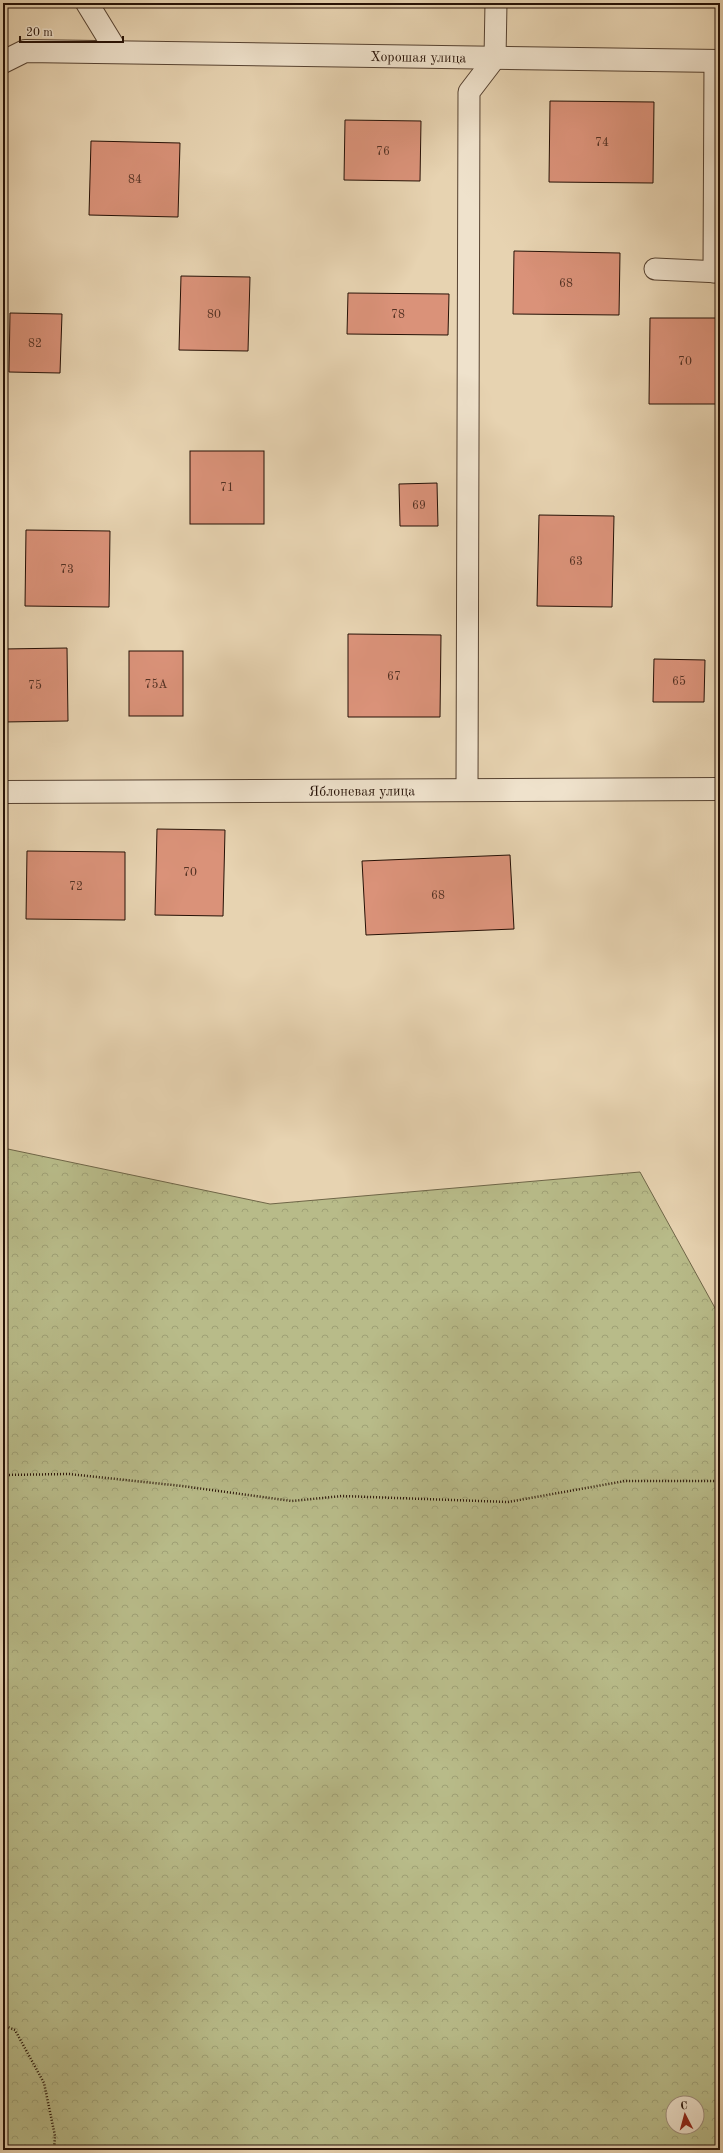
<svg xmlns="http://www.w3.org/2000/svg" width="723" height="2153" font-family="'Old Standard TT',serif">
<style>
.forest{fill:url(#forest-crowns);stroke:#6f6648;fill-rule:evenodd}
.building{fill:#da9279;stroke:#261106}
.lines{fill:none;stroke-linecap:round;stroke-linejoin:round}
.lane-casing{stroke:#564231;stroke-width:23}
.street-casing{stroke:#564231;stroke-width:24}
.path{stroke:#261106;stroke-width:2.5;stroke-dasharray:1 2;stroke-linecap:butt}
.lane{stroke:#efe2cc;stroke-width:21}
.street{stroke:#efe2cc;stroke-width:22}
.labels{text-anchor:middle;stroke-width:3;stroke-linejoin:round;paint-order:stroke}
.number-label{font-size:12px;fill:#533123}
.street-label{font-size:14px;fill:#261106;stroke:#efe2cc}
</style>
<defs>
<pattern id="forest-crowns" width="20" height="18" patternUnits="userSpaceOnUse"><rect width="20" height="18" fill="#b8bb89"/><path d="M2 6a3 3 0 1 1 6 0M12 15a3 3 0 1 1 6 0" fill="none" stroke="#9ea075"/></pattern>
</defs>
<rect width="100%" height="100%" fill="#e7d3b1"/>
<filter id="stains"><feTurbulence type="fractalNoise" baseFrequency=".005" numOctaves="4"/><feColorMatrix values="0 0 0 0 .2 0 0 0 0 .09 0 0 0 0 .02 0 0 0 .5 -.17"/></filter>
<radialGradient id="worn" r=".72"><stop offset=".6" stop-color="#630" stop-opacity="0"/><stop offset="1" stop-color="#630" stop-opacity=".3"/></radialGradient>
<!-- forest -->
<path class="forest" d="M 3,1148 L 270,1204 L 640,1172 L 720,1317 L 720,2150 L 3,2150 ZM 673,2103 L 697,2103 L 697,2127 L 673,2127 Z"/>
<!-- building -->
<g class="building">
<path d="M 550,101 L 654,102 L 653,183 L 549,182 Z"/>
<path d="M 345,120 L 421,121 L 420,181 L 344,180 Z"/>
<path d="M 91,141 L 180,143 L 178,217 L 89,215 Z"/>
<path d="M 514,251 L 620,253 L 619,315 L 513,314 Z"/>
<path d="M 181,276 L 250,277 L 248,351 L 179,350 Z"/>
<path d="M 348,293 L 449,294 L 448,335 L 347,334 Z"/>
<path d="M 10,313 L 62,314 L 60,373 L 9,372 Z"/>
<path d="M 650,318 L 720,318 L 720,404 L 649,404 Z"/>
<rect x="190" y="451" width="74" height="73"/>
<path d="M 437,483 L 438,526 L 400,526 L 399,484 Z"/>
<path d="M 539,515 L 614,516 L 612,607 L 537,606 Z"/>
<path d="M 26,530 L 110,531 L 109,607 L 25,606 Z"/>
<path d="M 348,634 L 441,635 L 440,717 L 348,717 Z"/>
<path d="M 67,648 L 68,721 L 3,722 L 3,649 Z"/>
<rect x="129" y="651" width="54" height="65"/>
<path d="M 654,659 L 705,660 L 704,702 L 653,702 Z"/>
<path d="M 157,829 L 225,830 L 223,916 L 155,915 Z"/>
<path d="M 27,851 L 125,852 L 125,920 L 26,919 Z"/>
<path d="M 510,855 L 514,929 L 366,935 L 362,861 Z"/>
</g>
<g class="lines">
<defs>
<g id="lane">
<path d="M 655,269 L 720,272"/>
<path d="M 714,272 L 715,61"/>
<path d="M 467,789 L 469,92 L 495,58 L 496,3"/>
</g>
<g id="street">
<path d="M 87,3 L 117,52"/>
<path id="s1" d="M 3,62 L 25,51 L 720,61"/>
<path id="s2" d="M 3,792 L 720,789"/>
</g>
</defs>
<!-- lane casing -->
<use href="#lane" class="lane-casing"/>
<!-- street casing -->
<use href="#street" class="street-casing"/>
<!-- path -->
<g class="path">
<path d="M 3,1475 L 69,1474 L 182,1486 L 292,1501 L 342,1496 L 508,1502 L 625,1481 L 720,1481"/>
<path d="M 3,2025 L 15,2030 L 44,2083 L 55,2136 L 54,2150"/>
</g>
<!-- lane -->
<use href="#lane" class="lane"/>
<!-- street -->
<use href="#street" class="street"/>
</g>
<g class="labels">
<!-- number labels -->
<g class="number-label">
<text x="602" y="146">74</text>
<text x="383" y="155">76</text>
<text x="135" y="183">84</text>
<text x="566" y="287">68</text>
<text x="214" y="318">80</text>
<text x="398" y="318">78</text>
<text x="35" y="347">82</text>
<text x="685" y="365">70</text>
<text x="227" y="491">71</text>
<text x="419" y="509">69</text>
<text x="576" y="565">63</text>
<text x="67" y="573">73</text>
<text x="394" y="680">67</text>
<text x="679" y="685">65</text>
<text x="156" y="688">75А</text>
<text x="35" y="689">75</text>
<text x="190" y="876">70</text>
<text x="76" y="890">72</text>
<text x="438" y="899">68</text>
</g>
<!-- street labels -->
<g class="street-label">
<text dy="5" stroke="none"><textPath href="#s1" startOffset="418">Хорошая улица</textPath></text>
<text dy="5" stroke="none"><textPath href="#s2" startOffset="359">Яблоневая улица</textPath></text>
</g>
</g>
<!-- margin -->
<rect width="723" height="2153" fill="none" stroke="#e7d3b1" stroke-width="16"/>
<rect x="4" y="4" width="715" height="2145" fill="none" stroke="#261106" stroke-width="2"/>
<rect x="8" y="8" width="707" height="2137" fill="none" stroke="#261106"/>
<!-- north arrow -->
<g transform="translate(685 2115) rotate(354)"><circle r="19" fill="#efe2cc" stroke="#9f8e7d"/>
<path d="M0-3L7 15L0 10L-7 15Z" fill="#8f2418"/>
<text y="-6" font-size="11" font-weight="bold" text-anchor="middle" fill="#261106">С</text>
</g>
<!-- scale -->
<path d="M20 36v6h103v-6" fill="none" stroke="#261106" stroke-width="2"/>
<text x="26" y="36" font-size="12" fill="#261106" stroke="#efe2cc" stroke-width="3" paint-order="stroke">20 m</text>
<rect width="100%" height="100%" filter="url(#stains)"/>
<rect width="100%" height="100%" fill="url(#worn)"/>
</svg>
